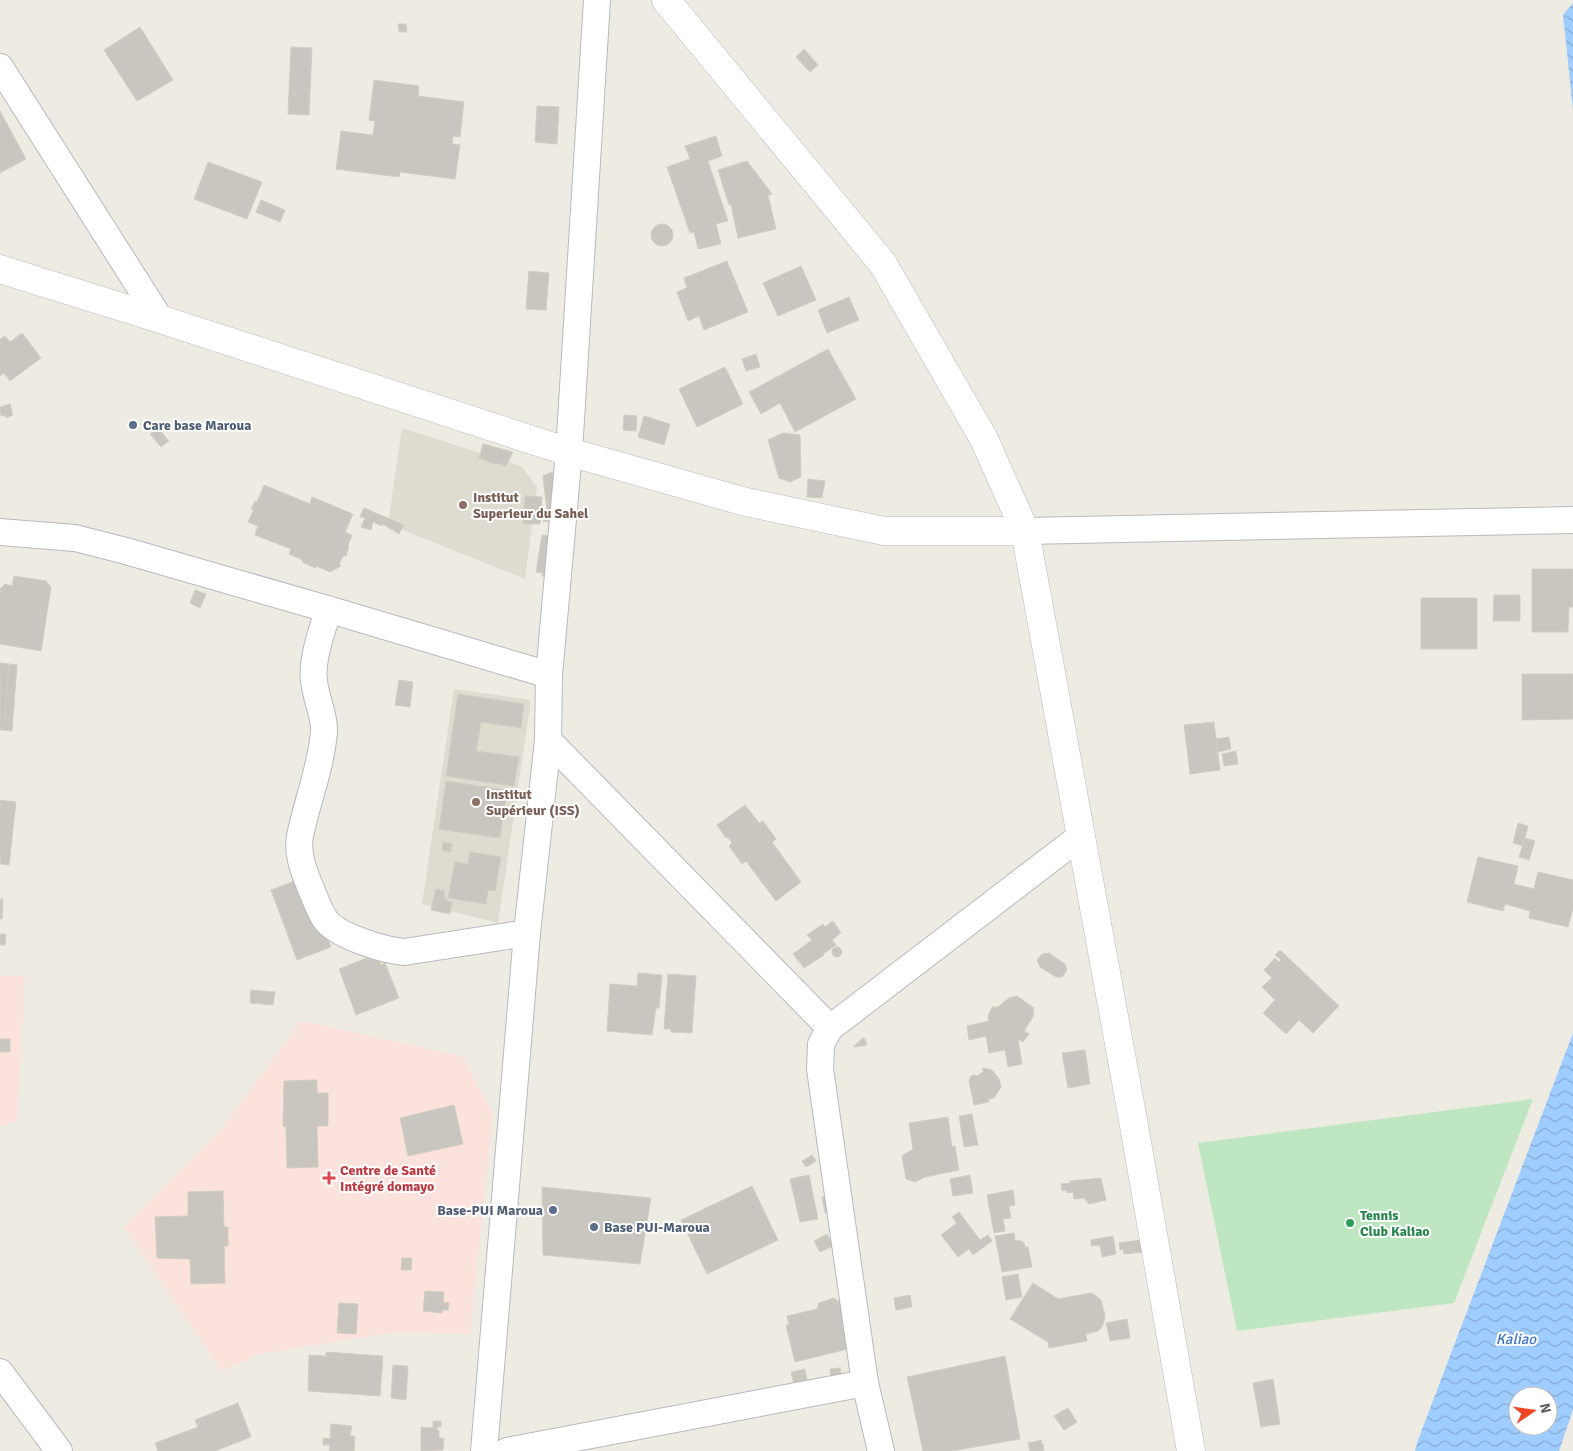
<svg xmlns="http://www.w3.org/2000/svg" width="1573" height="1451" font-family="Signika,sans-serif">
<style>
.education{fill:#dedbd0}
.medical{fill:#fce2dc}
.garden{fill:#bde6c1}
.water{fill:url(#water-waves);fill-rule:evenodd}
.building{fill:#c9c6bf;stroke:#d2cec0}
.lines{fill:none;stroke-linecap:round;stroke-linejoin:round}
.street-casing{stroke:#b7b9bf;stroke-width:28}
.secondary-casing{stroke:#b7bac1;stroke-width:29}
.street{stroke:#fff;stroke-width:26}
.secondary{stroke:#fff;stroke-width:28}
.service-dot{fill:#5c6f8a;stroke:#fff;stroke-width:2}
.education-dot{fill:#8d6e63;stroke:#fff;stroke-width:2}
.health-dot{fill:#e0444e;stroke:#fff;stroke-width:2}
.leisure-dot{fill:#2e9e5b;stroke:#fff;stroke-width:2}
.labels{text-anchor:middle;stroke-width:4;stroke-linejoin:round;paint-order:stroke}
.service-label{font-size:14px;font-weight:bold;fill:#4e5e75;stroke:#fff;text-anchor:start}
.education-label{font-size:14px;font-weight:bold;fill:#785e54;stroke:#fff;text-anchor:start}
.health-label{font-size:14px;font-weight:bold;fill:#be3a42;stroke:#fff;text-anchor:start}
.leisure-label{font-size:14px;font-weight:bold;fill:#27864d;stroke:#fff;text-anchor:start}
.water-label{font-size:15px;font-style:italic;fill:#3f75c7;stroke:#fff}
</style>
<defs>
<pattern id="water-waves" width="16" height="10" patternUnits="userSpaceOnUse" patternTransform="scale(1.25)"><rect width="16" height="10" fill="#a0cdff"/><path d="M0 5q4-4 8 0t8 0" fill="none" stroke="#85aad2"/></pattern>
</defs>
<rect width="100%" height="100%" fill="#eeece2"/>
<!-- education -->
<g class="education">
<path d="M 402,428 L 521,466 L 537,487 L 525,579 L 388,524 Z"/>
<path d="M 454,689 L 531,700 L 498,923 L 422,904 Z"/>
</g>
<!-- medical -->
<g class="medical">
<path d="M 0,976 L 25,976 L 17,1121 L 0,1127 Z"/>
<path d="M 301,1021 L 462,1056 L 493,1113 L 470,1334 L 394,1332 L 259,1354 L 222,1371 L 124,1227 L 221,1130 Z"/>
</g>
<!-- garden -->
<path class="garden" d="M 1533,1099 L 1454,1303 L 1237,1331 L 1198,1143 Z"/>
<!-- water -->
<g class="water">
<path d="M 1573,3 L 1573,110 L 1563,15 Z"/>
<path d="M 1573,1033 L 1573,1410 L 1559,1451 L 1415,1451 L 1418,1440 ZM 1518,1396 L 1548,1396 L 1548,1426 L 1518,1426 Z"/>
</g>
<!-- building -->
<g class="building">
<path d="M 398,24 L 406,24 L 407,32 L 399,32 Z"/>
<path d="M 140,27 L 173,80 L 137,101 L 104,50 Z"/>
<path d="M 291,47 L 312,48 L 309,115 L 288,114 Z"/>
<path d="M 804,49 L 818,65 L 810,72 L 796,57 Z"/>
<path d="M 374,80 L 419,86 L 418,96 L 464,102 L 460,137 L 453,136 L 452,144 L 460,145 L 455,179 L 400,172 L 399,177 L 336,169 L 341,131 L 373,135 L 375,121 L 369,120 Z"/>
<path d="M 537,106 L 559,107 L 557,144 L 535,142 Z"/>
<path d="M 0,111 L 26,159 L 0,173 Z"/>
<path d="M 716,136 L 722,156 L 708,161 L 728,221 L 716,224 L 721,244 L 698,249 L 694,232 L 690,233 L 667,167 L 690,159 L 685,146 Z"/>
<path d="M 747,161 L 772,194 L 768,195 L 776,229 L 738,238 L 731,204 L 729,205 L 718,170 Z"/>
<path d="M 208,162 L 262,182 L 247,219 L 194,199 Z"/>
<path d="M 261,200 L 285,210 L 280,222 L 256,212 Z"/>
<circle cx="662" cy="235" r="11"/>
<path d="M 727,261 L 748,312 L 704,330 L 699,316 L 688,321 L 677,292 L 687,288 L 684,278 Z"/>
<path d="M 801,266 L 816,300 L 778,316 L 763,283 Z"/>
<path d="M 529,271 L 549,273 L 546,310 L 526,309 Z"/>
<path d="M 849,297 L 859,320 L 827,333 L 818,310 Z"/>
<path d="M 22,333 L 41,358 L 10,381 L 4,373 L 0,376 L 0,339 L 5,336 L 10,342 Z"/>
<path d="M 828,349 L 856,399 L 795,432 L 780,403 L 761,414 L 749,392 Z"/>
<path d="M 756,354 L 760,367 L 746,371 L 742,359 Z"/>
<path d="M 725,367 L 743,404 L 697,427 L 679,389 Z"/>
<path d="M 10,404 L 13,415 L 6,418 L 5,415 L 1,416 L 0,407 Z"/>
<path d="M 624,415 L 637,416 L 636,431 L 623,430 Z"/>
<path d="M 644,416 L 670,424 L 664,445 L 638,437 Z"/>
<path d="M 158,428 L 169,441 L 161,447 L 150,434 Z"/>
<path d="M 783,433 L 800,435 L 801,477 L 790,482 L 779,478 L 768,440 Z"/>
<path d="M 483,444 L 513,452 L 506,466 L 498,463 L 495,464 L 479,458 Z"/>
<path d="M 552,472 L 558,497 L 558,522 L 543,521 L 543,511 L 547,511 L 543,476 Z"/>
<path d="M 808,479 L 825,481 L 822,498 L 807,497 Z"/>
<path d="M 264,485 L 310,504 L 312,497 L 353,514 L 345,532 L 352,535 L 348,545 L 349,546 L 346,556 L 344,555 L 339,564 L 341,566 L 330,572 L 316,566 L 315,568 L 302,562 L 303,560 L 289,554 L 291,549 L 255,535 L 258,526 L 248,522 L 254,509 L 251,509 L 255,501 L 257,502 Z"/>
<path d="M 525,496 L 542,497 L 540,524 L 523,524 Z"/>
<path d="M 364,508 L 404,525 L 399,534 L 383,524 L 382,526 L 373,522 L 371,530 L 361,527 L 365,518 L 360,517 Z"/>
<path d="M 542,535 L 557,537 L 551,577 L 542,576 L 543,573 L 536,572 Z"/>
<path d="M 1532,569 L 1573,569 L 1573,607 L 1569,607 L 1568,632 L 1532,632 Z"/>
<path d="M 14,576 L 46,581 L 51,587 L 41,651 L 0,644 L 0,589 L 5,584 L 12,586 Z"/>
<path d="M 195,590 L 206,594 L 200,608 L 190,603 Z"/>
<path d="M 1494,595 L 1520,595 L 1520,621 L 1493,621 Z"/>
<rect x="1421" y="598" width="56" height="51"/>
<path d="M 0,663 L 9,664 L 5,717 L 0,717 Z"/>
<path d="M 9,664 L 17,665 L 12,731 L 0,730 L 0,717 L 5,717 Z"/>
<path d="M 1522,674 L 1573,674 L 1573,719 L 1522,720 Z"/>
<path d="M 399,680 L 413,682 L 410,707 L 395,705 Z"/>
<path d="M 458,694 L 524,704 L 521,728 L 481,722 L 476,751 L 519,757 L 514,786 L 446,776 Z"/>
<path d="M 1214,722 L 1220,770 L 1190,774 L 1184,725 Z"/>
<path d="M 1229,737 L 1231,749 L 1218,752 L 1216,739 Z"/>
<path d="M 1236,751 L 1238,764 L 1224,766 L 1222,754 Z"/>
<path d="M 446,781 L 507,790 L 500,838 L 439,829 Z"/>
<path d="M 0,800 L 16,802 L 9,865 L 0,864 Z"/>
<path d="M 745,805 L 759,823 L 763,821 L 776,839 L 772,842 L 801,882 L 776,901 L 746,861 L 742,864 L 729,846 L 732,843 L 728,837 L 726,838 L 717,825 Z"/>
<path d="M 1518,823 L 1528,826 L 1523,846 L 1513,843 Z"/>
<path d="M 1525,838 L 1535,841 L 1529,860 L 1519,857 Z"/>
<path d="M 443,842 L 452,844 L 451,852 L 442,850 Z"/>
<path d="M 470,852 L 501,857 L 495,891 L 488,890 L 486,904 L 448,898 L 455,862 L 468,864 Z"/>
<path d="M 1478,857 L 1518,866 L 1514,884 L 1534,889 L 1538,872 L 1573,880 L 1573,908 L 1568,927 L 1529,918 L 1530,911 L 1505,904 L 1503,911 L 1467,902 Z"/>
<path d="M 305,877 L 331,947 L 297,960 L 271,890 Z"/>
<path d="M 436,889 L 445,891 L 444,896 L 447,901 L 452,902 L 450,914 L 431,910 Z"/>
<path d="M 0,899 L 3,899 L 2,919 L 0,919 Z"/>
<path d="M 833,921 L 841,933 L 832,940 L 836,945 L 823,954 L 824,955 L 804,968 L 793,954 L 812,940 L 807,935 L 823,924 L 825,927 Z"/>
<path d="M 0,934 L 6,934 L 5,945 L 0,945 Z"/>
<circle cx="837" cy="952" r="5"/>
<path d="M 1280,950 L 1339,1006 L 1313,1033 L 1299,1020 L 1286,1034 L 1263,1013 L 1275,1000 L 1262,987 L 1272,978 L 1264,970 L 1275,958 L 1279,962 L 1281,960 L 1275,955 Z"/>
<path d="M 1049,953 L 1065,964 L 1067,970 L 1062,977 L 1056,977 L 1040,967 L 1037,960 L 1042,954 Z"/>
<path d="M 377,954 L 381,965 L 385,963 L 399,998 L 356,1015 L 339,969 Z"/>
<path d="M 638,973 L 662,975 L 659,1008 L 656,1008 L 652,1035 L 607,1031 L 610,984 L 637,986 Z"/>
<path d="M 668,974 L 696,976 L 692,1033 L 671,1032 L 671,1029 L 664,1029 Z"/>
<path d="M 251,990 L 275,992 L 273,1005 L 250,1003 Z"/>
<path d="M 1017,996 L 1034,1008 L 1033,1014 L 1034,1015 L 1024,1031 L 1029,1034 L 1023,1042 L 1018,1039 L 1022,1064 L 1008,1067 L 1005,1050 L 989,1053 L 986,1036 L 969,1040 L 967,1026 L 989,1021 L 988,1016 L 992,1007 L 998,1007 L 1009,998 Z"/>
<path d="M 864,1037 L 867,1045 L 854,1047 L 854,1046 Z"/>
<rect x="0" y="1039" width="10" height="13"/>
<path d="M 1085,1050 L 1090,1084 L 1068,1088 L 1062,1053 Z"/>
<path d="M 983,1068 L 992,1070 L 999,1079 L 1001,1087 L 994,1098 L 988,1099 L 989,1102 L 974,1105 L 969,1081 L 971,1076 L 973,1075 L 977,1076 L 984,1071 L 982,1069 Z"/>
<path d="M 317,1080 L 317,1093 L 328,1093 L 328,1126 L 317,1126 L 318,1167 L 287,1168 L 286,1127 L 283,1126 L 284,1081 Z"/>
<path d="M 454,1105 L 463,1144 L 408,1156 L 400,1118 Z"/>
<path d="M 972,1114 L 978,1145 L 964,1147 L 959,1116 Z"/>
<path d="M 948,1117 L 952,1147 L 955,1146 L 959,1170 L 925,1177 L 915,1182 L 906,1179 L 902,1156 L 913,1149 L 909,1123 Z"/>
<path d="M 812,1155 L 816,1161 L 806,1167 L 802,1161 Z"/>
<path d="M 809,1175 L 818,1219 L 800,1222 L 790,1179 Z"/>
<path d="M 970,1175 L 973,1193 L 953,1196 L 950,1179 Z"/>
<path d="M 1101,1178 L 1106,1200 L 1089,1204 L 1084,1198 L 1074,1199 L 1073,1192 L 1067,1193 L 1066,1190 L 1062,1191 L 1061,1184 L 1070,1183 L 1070,1181 Z"/>
<path d="M 752,1186 L 778,1240 L 707,1274 L 681,1220 Z"/>
<path d="M 542,1187 L 651,1198 L 640,1264 L 543,1255 Z"/>
<path d="M 1013,1190 L 1015,1205 L 1009,1206 L 1011,1218 L 1003,1219 L 1005,1231 L 994,1233 L 987,1195 Z"/>
<path d="M 223,1191 L 224,1227 L 228,1227 L 228,1246 L 224,1246 L 225,1283 L 191,1284 L 190,1259 L 157,1258 L 155,1217 L 188,1216 L 188,1192 Z"/>
<path d="M 835,1193 L 839,1209 L 825,1213 L 822,1197 Z"/>
<path d="M 959,1212 L 980,1240 L 988,1235 L 992,1241 L 973,1255 L 969,1249 L 958,1257 L 941,1235 L 957,1223 L 952,1217 Z"/>
<path d="M 1014,1233 L 1015,1241 L 1019,1240 L 1024,1243 L 1025,1247 L 1028,1247 L 1032,1267 L 1002,1272 L 995,1236 Z"/>
<path d="M 827,1234 L 833,1246 L 820,1252 L 814,1241 Z"/>
<path d="M 1113,1236 L 1116,1254 L 1102,1257 L 1100,1245 L 1091,1246 L 1091,1240 Z"/>
<path d="M 1141,1240 L 1143,1252 L 1124,1254 L 1123,1249 L 1120,1250 L 1119,1243 Z"/>
<path d="M 402,1258 L 412,1258 L 411,1270 L 401,1270 Z"/>
<path d="M 1018,1274 L 1022,1297 L 1006,1300 L 1002,1277 Z"/>
<path d="M 1033,1283 L 1058,1299 L 1091,1293 L 1094,1294 L 1101,1300 L 1104,1311 L 1105,1318 L 1102,1327 L 1098,1331 L 1086,1334 L 1087,1341 L 1049,1348 L 1048,1342 L 1010,1319 Z"/>
<path d="M 425,1291 L 444,1292 L 443,1302 L 449,1303 L 448,1310 L 442,1310 L 442,1313 L 423,1311 Z"/>
<path d="M 910,1295 L 912,1307 L 896,1310 L 894,1298 Z"/>
<path d="M 834,1298 L 840,1303 L 852,1348 L 795,1362 L 786,1325 L 789,1325 L 787,1316 L 817,1309 L 819,1303 Z"/>
<path d="M 339,1303 L 358,1304 L 356,1334 L 337,1333 Z"/>
<path d="M 1127,1319 L 1130,1338 L 1110,1341 L 1106,1323 Z"/>
<path d="M 326,1352 L 383,1356 L 380,1396 L 308,1391 L 309,1355 L 326,1356 Z"/>
<path d="M 1005,1356 L 1020,1439 L 952,1451 L 923,1451 L 907,1377 Z"/>
<path d="M 393,1365 L 408,1366 L 406,1400 L 391,1398 Z"/>
<path d="M 840,1368 L 841,1375 L 831,1376 L 830,1369 Z"/>
<path d="M 805,1369 L 807,1380 L 794,1384 L 791,1372 Z"/>
<path d="M 1273,1379 L 1280,1424 L 1261,1427 L 1253,1383 Z"/>
<path d="M 238,1403 L 251,1437 L 215,1451 L 158,1451 L 155,1443 L 198,1427 L 195,1420 Z"/>
<path d="M 1068,1408 L 1077,1422 L 1064,1430 L 1054,1416 Z"/>
<path d="M 433,1421 L 441,1421 L 441,1427 L 437,1427 L 437,1430 L 439,1430 L 439,1438 L 444,1438 L 443,1450 L 421,1451 L 421,1427 L 433,1428 Z"/>
<path d="M 331,1424 L 352,1426 L 350,1436 L 355,1436 L 354,1451 L 329,1451 L 330,1445 L 323,1445 L 323,1438 L 330,1439 Z"/>
<path d="M 1042,1440 L 1041,1444 L 1043,1444 L 1044,1451 L 1030,1451 L 1028,1443 Z"/>
</g>
<g class="lines">
<defs>
<g id="street">
<path d="M 0,67 L 160,319"/>
<path d="M 1025,531 L 1573,520"/>
<path d="M 0,532 L 75,538 L 126,551 L 334,611 L 549,675"/>
<path d="M 328,609 C 323,630 311,659 314,680 C 315,697 325,715 324,732 C 321,768 307,801 300,836 C 297,853 303,869 309,884 C 314,895 318,909 325,919 C 336,936 384,950 404,952 L 527,933"/>
<path d="M 548,740 L 830,1028"/>
<path d="M 0,1372 L 59,1451"/>
<path d="M 484,1451 L 527,933 L 548,740 L 549,675 L 569,452 L 597,0"/>
<path d="M 507,1451 L 865,1383"/>
<path d="M 881,1451 L 865,1383 L 820,1069 L 821,1044 L 830,1028 L 1081,836"/>
</g>
<g id="secondary">
<path d="M 666,0 L 883,264 L 984,439 L 1025,531 L 1133,1120 L 1191,1451"/>
<path d="M 0,269 L 160,319 L 569,452 L 746,502 L 884,531 L 1025,531"/>
</g>
</defs>
<!-- street casing -->
<use href="#street" class="street-casing"/>
<!-- secondary casing -->
<use href="#secondary" class="secondary-casing"/>
<!-- street -->
<use href="#street" class="street"/>
<!-- secondary -->
<use href="#secondary" class="secondary"/>
</g>
<!-- markers -->
<g class="service-dot">
<circle cx="133" cy="425" r="5"/>
<circle cx="553" cy="1210" r="5"/>
<circle cx="594" cy="1227" r="5"/>
</g>
<g class="education-dot">
<circle cx="463" cy="505" r="5"/>
<circle cx="476" cy="802" r="5"/>
</g>
<path class="health-dot" d="M326.5 1170.5h5v5h5v5h-5v5h-5v-5h-5v-5h5z"/>
<circle class="leisure-dot" cx="1350" cy="1223" r="5"/>
<g class="labels">
<!-- service labels -->
<g class="service-label">
<text x="143" y="430">Care base Maroua</text>
<text x="543" y="1215" text-anchor="end">Base-PUI Maroua</text>
<text x="604" y="1232">Base PUI-Maroua</text>
</g>
<!-- education labels -->
<g class="education-label">
<text x="473" y="502">Institut<tspan x="473" dy="16">Superieur du Sahel</tspan></text>
<text x="486" y="799">Institut<tspan x="486" dy="16">Supérieur (ISS)</tspan></text>
</g>
<!-- health labels -->
<g class="health-label">
<text x="340" y="1175">Centre de Santé<tspan x="340" dy="16">Intégré domayo</tspan></text>
</g>
<!-- leisure labels -->
<g class="leisure-label">
<text x="1360" y="1220">Tennis<tspan x="1360" dy="16">Club Kaliao</tspan></text>
</g>
<!-- water labels -->
<g class="water-label">
<text x="1516" y="1344">Kaliao</text>
</g>
</g>
<!-- north arrow -->
<g transform="translate(1533 1411) rotate(77)"><circle r="24" fill="#ffffff" stroke="#bdbec1"/>
<path d="M0-4L9 19L0 12L-9 19Z" fill="#ef4826"/>
<text y="-8" font-size="14" font-weight="bold" text-anchor="middle" fill="#5a5d63">N</text>
</g>
</svg>
